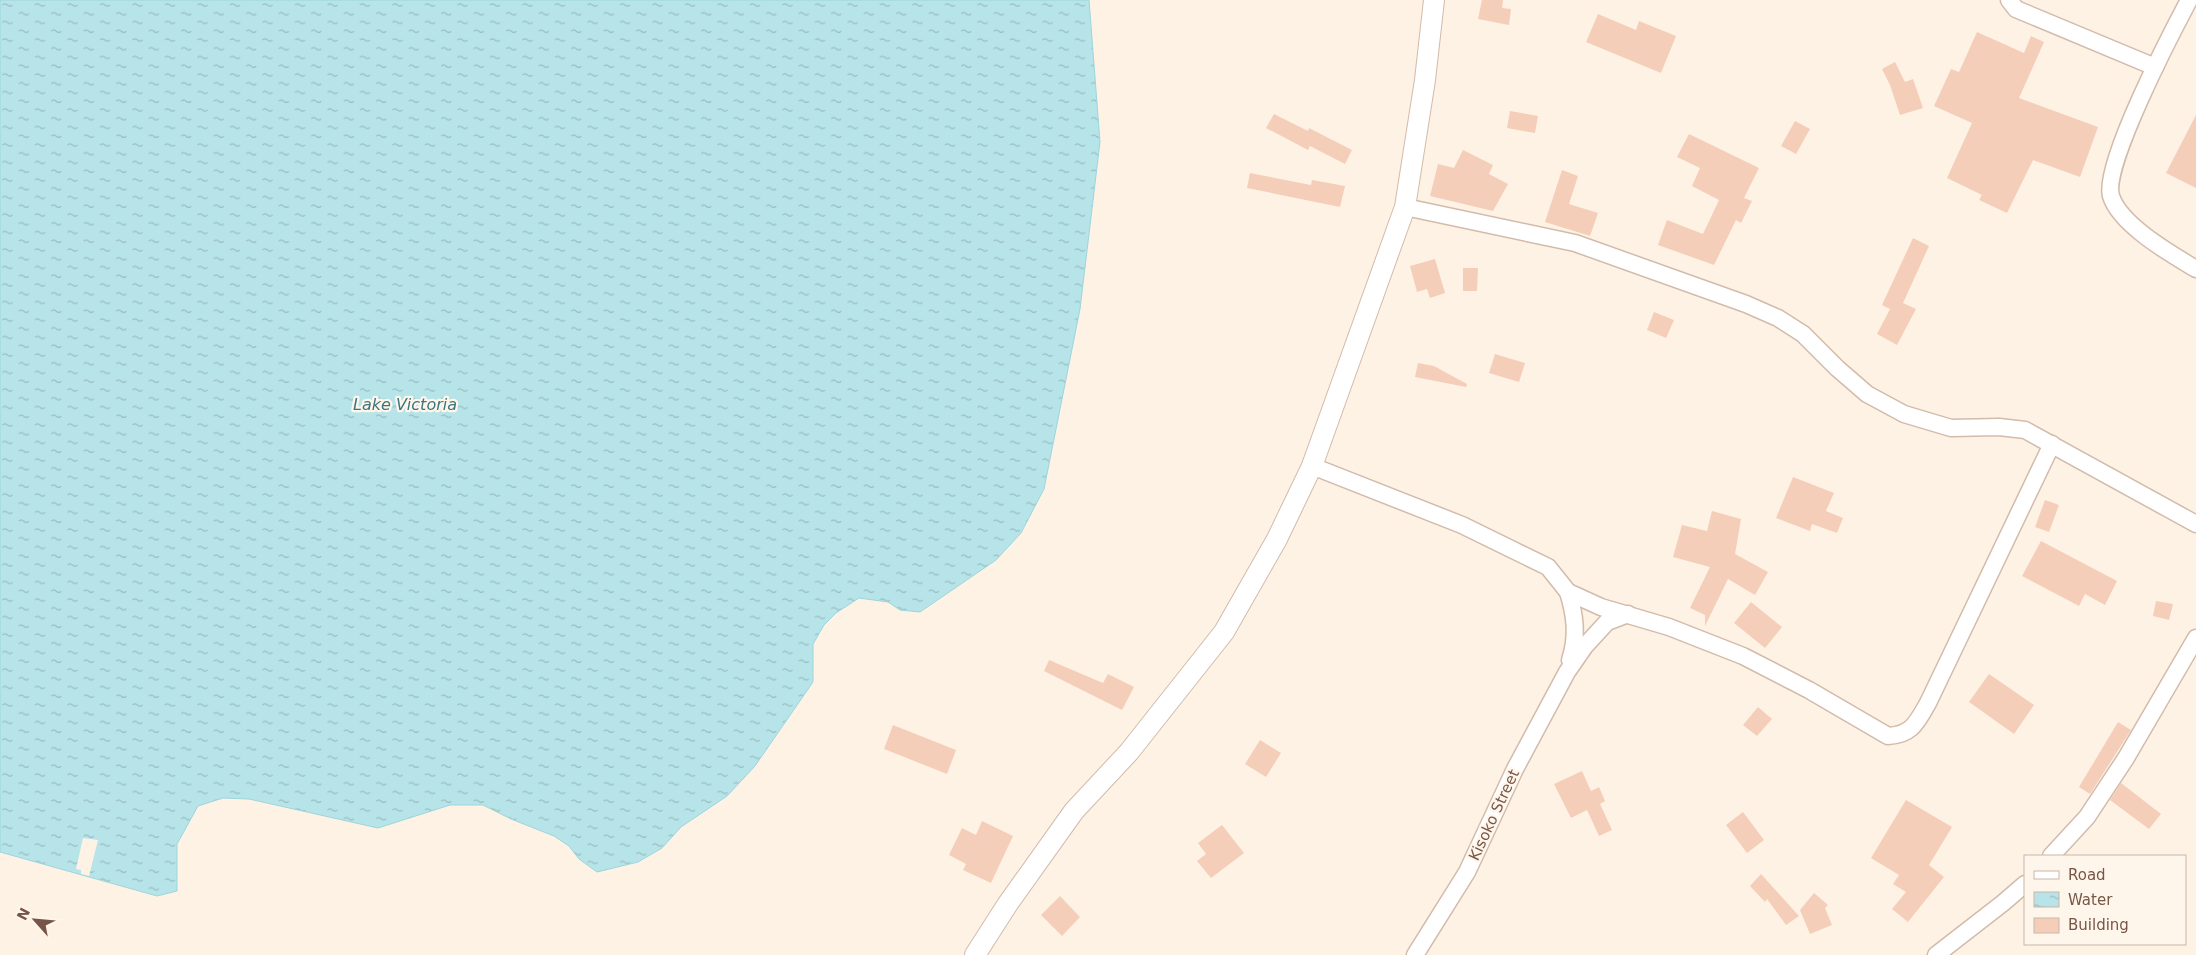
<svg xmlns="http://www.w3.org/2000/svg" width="2196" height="955" font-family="'DejaVu Sans',sans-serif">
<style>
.water{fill:url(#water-ripples);stroke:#9cd5dc}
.pier{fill:#fef2e4}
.building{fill:#f5ceb9}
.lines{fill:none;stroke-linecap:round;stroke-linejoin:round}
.minor-casing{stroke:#d2bbab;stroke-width:19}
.tertiary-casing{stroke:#d2bbab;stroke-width:22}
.minor{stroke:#fff;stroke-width:16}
.tertiary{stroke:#fff;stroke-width:20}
.labels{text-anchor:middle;stroke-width:4.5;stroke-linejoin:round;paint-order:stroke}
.street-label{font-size:15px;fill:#785647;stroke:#fff6eb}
.water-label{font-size:16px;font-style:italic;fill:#3a777e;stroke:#fff6eb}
</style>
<defs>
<pattern id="water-ripples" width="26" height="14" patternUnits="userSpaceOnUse" patternTransform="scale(1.25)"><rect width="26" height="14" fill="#b6e4e9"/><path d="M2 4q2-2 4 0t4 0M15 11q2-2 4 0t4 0" fill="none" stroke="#99bcbf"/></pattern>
</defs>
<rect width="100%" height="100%" fill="#fef2e4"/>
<!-- water -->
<path class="water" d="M 0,0 L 1089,0 L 1100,142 L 1080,309 L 1044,489 L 1021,533 L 996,560 L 920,612 L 900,610 L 888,602 L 859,598 L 836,613 L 824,625 L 813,644 L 813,682 L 755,766 L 727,796 L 681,827 L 662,848 L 638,862 L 597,872 L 579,859 L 569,846 L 554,836 L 511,819 L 483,805 L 450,805 L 378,828 L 249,799 L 223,798 L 198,806 L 177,844 L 177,891 L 157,896 L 0,852 Z"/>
<!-- pier -->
<path class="pier" d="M 83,838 L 98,840 L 89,876 L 81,874 L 81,870 L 76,869 Z"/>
<!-- building -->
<g class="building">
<path d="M 1482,0 L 1503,0 L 1502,8 L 1511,9 L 1509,25 L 1478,19 Z"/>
<path d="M 1598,14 L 1636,30 L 1639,21 L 1676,36 L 1661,73 L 1586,42 Z"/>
<path d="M 1977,32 L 2024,53 L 2031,36 L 2044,42 L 2019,98 L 2098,127 L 2080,177 L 2033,160 L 2007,213 L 1979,200 L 1982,195 L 1947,178 L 1972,123 L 1934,106 L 1951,69 L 1959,72 Z"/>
<path d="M 1895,62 L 1905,82 L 1913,79 L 1923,108 L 1900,115 L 1890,85 L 1882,69 Z"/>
<path d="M 1510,111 L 1538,116 L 1535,133 L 1507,128 Z"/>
<path d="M 1274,114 L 1308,131 L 1309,128 L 1352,150 L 1345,164 L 1310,146 L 1308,150 L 1266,128 Z"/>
<path d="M 2196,115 L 2196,188 L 2166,173 Z"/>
<path d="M 1795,121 L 1810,129 L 1796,154 L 1781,146 Z"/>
<path d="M 1689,134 L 1759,168 L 1744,198 L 1752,201 L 1741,223 L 1736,220 L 1714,265 L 1658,245 L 1667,220 L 1703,234 L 1719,200 L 1692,186 L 1700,168 L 1677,157 Z"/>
<path d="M 1463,150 L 1493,165 L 1489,174 L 1508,184 L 1493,211 L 1430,196 L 1438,164 L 1454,168 Z"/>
<path d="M 1562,170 L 1578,176 L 1569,204 L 1598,213 L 1590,236 L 1545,222 Z"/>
<path d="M 1250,173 L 1311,185 L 1312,180 L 1345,186 L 1340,207 L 1247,188 Z"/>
<path d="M 1913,238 L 1929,246 L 1903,303 L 1916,309 L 1897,345 L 1877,334 L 1890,309 L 1882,305 Z"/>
<path d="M 1435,259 L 1445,293 L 1430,298 L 1427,289 L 1417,292 L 1410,266 Z"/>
<path d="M 1463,268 L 1478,268 L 1477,291 L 1463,291 Z"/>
<path d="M 1654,312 L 1674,320 L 1666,338 L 1647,330 Z"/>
<path d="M 1495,354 L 1525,363 L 1519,382 L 1489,373 Z"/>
<path d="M 1418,363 L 1434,366 L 1467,384 L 1466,387 L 1415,377 Z"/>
<path d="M 1793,477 L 1834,493 L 1826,511 L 1843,518 L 1837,533 L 1812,524 L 1810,531 L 1776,518 Z"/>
<path d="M 2045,500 L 2059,505 L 2049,532 L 2035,527 Z"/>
<path d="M 1712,511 L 1741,519 L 1735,554 L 1768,572 L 1755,595 L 1728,579 L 1705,626 L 1705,615 L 1690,608 L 1710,567 L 1673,557 L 1682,525 L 1707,531 Z"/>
<path d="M 2041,541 L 2117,581 L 2105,605 L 2085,594 L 2079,606 L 2022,576 Z"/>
<path d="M 2156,601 L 2173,604 L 2169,620 L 2153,616 Z"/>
<path d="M 1751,602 L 1782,627 L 1765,648 L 1734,623 Z"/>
<path d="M 1049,660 L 1103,683 L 1108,674 L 1134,687 L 1122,710 L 1044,671 Z"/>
<path d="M 1989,674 L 2034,705 L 2014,734 L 1969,702 Z"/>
<path d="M 1758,707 L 1772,719 L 1757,736 L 1743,725 Z"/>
<path d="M 2118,722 L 2131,730 L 2090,794 L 2079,787 Z"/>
<path d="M 893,725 L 956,750 L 947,774 L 884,749 Z"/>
<path d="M 1260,740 L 1281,753 L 1266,777 L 1245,764 Z"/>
<path d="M 1582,771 L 1591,791 L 1599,787 L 1605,801 L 1600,804 L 1612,830 L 1599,836 L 1587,810 L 1571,818 L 1554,784 Z"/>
<path d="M 2121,783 L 2161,814 L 2149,829 L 2110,800 Z"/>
<path d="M 1906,800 L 1952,827 L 1929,865 L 1944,877 L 1908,922 L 1892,909 L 1906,892 L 1893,884 L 1899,875 L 1871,858 Z"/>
<path d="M 1743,812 L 1764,840 L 1747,853 L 1726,825 Z"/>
<path d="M 982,821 L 1013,836 L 991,883 L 963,870 L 966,864 L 949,855 L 962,828 L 976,835 Z"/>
<path d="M 1222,825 L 1244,853 L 1211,878 L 1197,861 L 1206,854 L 1198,843 Z"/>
<path d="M 1761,874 L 1799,916 L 1786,925 L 1767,899 L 1765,902 L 1750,886 Z"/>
<path d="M 1814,893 L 1828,905 L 1825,908 L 1832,925 L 1810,934 L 1800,910 Z"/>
<path d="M 1060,896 L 1080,917 L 1062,936 L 1041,915 Z"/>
</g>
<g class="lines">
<defs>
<g id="minor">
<path d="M 2009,0 L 2016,9 L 2155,67"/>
<path d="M 2189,0 C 2172,32 2102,166 2111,196 C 2120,225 2171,254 2196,269"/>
<path d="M 1405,207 L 1575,243 L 1746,304 L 1778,318 L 1803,334 L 1837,368 L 1867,394 L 1904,414 L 1951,428 L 1999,427 L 2025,430 L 2196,524"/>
<path d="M 1312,466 L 1462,525 L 1509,548 L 1548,567 L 1568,592 L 1601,607 L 1669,627 L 1743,656 L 1809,690 L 1888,736 C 1912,735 1917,722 1928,703 L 2052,444"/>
<path d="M 1568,592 C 1575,615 1578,636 1570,660"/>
<path d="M 2051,856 L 2087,817 L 2126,758 L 2196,638"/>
<path d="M 1415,955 L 1467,872 L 1515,769 L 1567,672 L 1585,646 L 1607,622 L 1628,614"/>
<path d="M 1936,955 L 2003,903 L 2025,884"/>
</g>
<path id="tertiary" d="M 975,955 L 1007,905 L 1074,811 L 1129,752 L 1224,632 L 1277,539 L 1312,466 L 1405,207 L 1425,80 L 1434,0"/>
</defs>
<!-- minor casing -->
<use href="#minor" class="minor-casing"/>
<!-- tertiary casing -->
<use href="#tertiary" class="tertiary-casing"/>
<!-- minor -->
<use href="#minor" class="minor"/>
<!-- tertiary -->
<use href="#tertiary" class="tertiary"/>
</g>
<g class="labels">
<!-- street labels -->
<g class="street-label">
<text transform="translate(1494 815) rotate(-65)" y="5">Kisoko Street</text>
</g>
<!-- water labels -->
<g class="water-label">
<text x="405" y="410">Lake Victoria</text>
</g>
</g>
<!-- legend -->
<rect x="2024" y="855" width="162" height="90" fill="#fff6eb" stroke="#c9b6a9"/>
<rect x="2034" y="871" width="25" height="8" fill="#ffffff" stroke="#c9b6a9"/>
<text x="2068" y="880" font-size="15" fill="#785647">Road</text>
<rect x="2034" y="892" width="25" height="15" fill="url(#water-ripples)" stroke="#c9b6a9"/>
<text x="2068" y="905" font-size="15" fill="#785647">Water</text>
<rect x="2034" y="918" width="25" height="15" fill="#f5ceb9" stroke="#c9b6a9"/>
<text x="2068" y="930" font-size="15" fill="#785647">Building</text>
<!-- north arrow -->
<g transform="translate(35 920) rotate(297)" stroke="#fff6eb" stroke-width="4" paint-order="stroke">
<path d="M0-4L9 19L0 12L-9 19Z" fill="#785647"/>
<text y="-8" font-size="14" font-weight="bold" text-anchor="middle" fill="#785647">N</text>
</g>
</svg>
